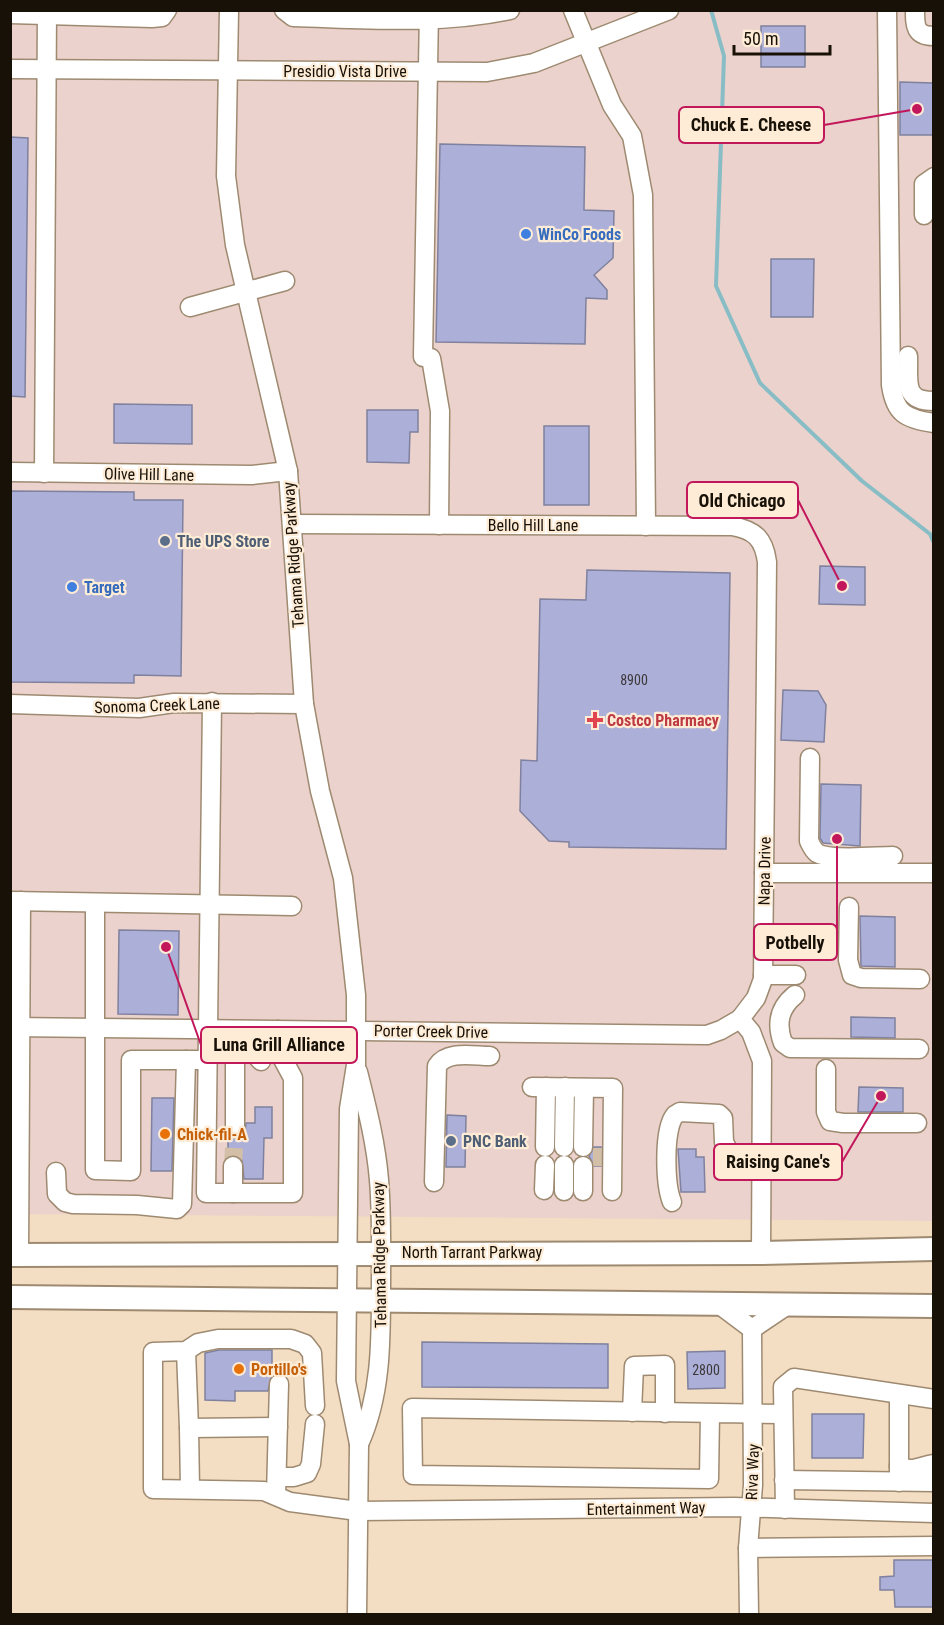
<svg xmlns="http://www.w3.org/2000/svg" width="944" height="1625" font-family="'Roboto Condensed',sans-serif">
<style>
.commercial{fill:#ebd2cc}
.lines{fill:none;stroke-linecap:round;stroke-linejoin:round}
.stream{stroke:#88bdc6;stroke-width:4}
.building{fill:#acafd7;stroke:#7f819e;stroke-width:1.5}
.minor-tunnel{stroke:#d3bfa7;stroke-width:18;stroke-dasharray:18 9;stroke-linecap:butt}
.minor-casing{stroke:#9e8a71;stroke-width:21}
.major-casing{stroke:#9e8a71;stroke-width:26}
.minor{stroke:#fff;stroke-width:18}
.major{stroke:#fff;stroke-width:22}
.shop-dot{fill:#3f7fe0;stroke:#feecd6;stroke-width:2}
.service-dot{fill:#5c6f8a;stroke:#feecd6;stroke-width:2}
.health-dot{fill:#e0444e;stroke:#feecd6;stroke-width:2}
.food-dot{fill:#e8710a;stroke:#feecd6;stroke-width:2}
.labels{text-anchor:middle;stroke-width:4.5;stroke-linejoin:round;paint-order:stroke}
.number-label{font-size:14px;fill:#3d383b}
.street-label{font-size:16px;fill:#181107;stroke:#feecd6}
.shop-label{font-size:16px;font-weight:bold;fill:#366cbe;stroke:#feecd6;text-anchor:start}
.service-label{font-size:16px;font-weight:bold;fill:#4e5e75;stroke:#feecd6;text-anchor:start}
.health-label{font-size:16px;font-weight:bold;fill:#be3a42;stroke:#feecd6;text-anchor:start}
.food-label{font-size:16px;font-weight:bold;fill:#c56008;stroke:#feecd6;text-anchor:start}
.leader{fill:none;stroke:#c2185b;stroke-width:2}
.callout-dot{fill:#c2185b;stroke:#feecd6;stroke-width:2}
.callout{fill:#feecd6;stroke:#c2185b;stroke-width:2}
.callout-label{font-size:18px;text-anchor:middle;font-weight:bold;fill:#181107}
</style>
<rect width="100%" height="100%" fill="#f4dec3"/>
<!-- commercial -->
<path class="commercial" d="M 11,11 L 933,11 L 933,1221 L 11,1214 Z"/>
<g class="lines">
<!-- stream -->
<path class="stream" d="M 711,10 L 724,56 L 716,286 L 760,383 L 862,481 L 930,534 L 934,543"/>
</g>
<!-- building -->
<g class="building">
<rect x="761" y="26" width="44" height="41"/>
<path d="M 900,82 L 933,83 L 933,135 L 900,135 Z"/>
<path d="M 10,137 L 28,138 L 25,397 L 10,396 Z"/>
<path d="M 440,144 L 585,147 L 584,210 L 614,211 L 613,258 L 594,275 L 607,290 L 607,299 L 586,298 L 585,344 L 436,342 Z"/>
<path d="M 771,259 L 814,259 L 813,317 L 771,317 Z"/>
<path d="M 114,404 L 192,405 L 192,444 L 114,443 Z"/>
<path d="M 367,410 L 418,410 L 418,432 L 410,432 L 409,463 L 367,462 Z"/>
<rect x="544" y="426" width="45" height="79"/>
<path d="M 10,491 L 134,492 L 134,500 L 183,500 L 181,676 L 134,675 L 134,683 L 10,682 Z"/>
<path d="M 820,566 L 865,567 L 865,605 L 819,604 Z"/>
<path d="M 587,570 L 730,573 L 726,849 L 569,847 L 569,842 L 549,841 L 520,811 L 521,760 L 537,761 L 540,599 L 586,600 Z"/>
<path d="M 783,690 L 818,691 L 826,705 L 824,742 L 781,740 Z"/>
<path d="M 821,784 L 861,785 L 860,846 L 823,843 L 820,838 Z"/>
<path d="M 860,916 L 895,917 L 895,967 L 861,966 Z"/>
<path d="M 119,930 L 179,931 L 178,1015 L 118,1014 Z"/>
<path d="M 851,1017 L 895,1018 L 895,1038 L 851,1037 Z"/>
<path d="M 859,1087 L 903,1088 L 903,1112 L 858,1112 Z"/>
<path d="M 152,1098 L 174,1098 L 172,1171 L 151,1171 Z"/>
<path d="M 255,1107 L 272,1107 L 272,1138 L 264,1138 L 263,1179 L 244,1179 L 242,1160 L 238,1156 L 228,1156 L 228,1136 L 240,1138 L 245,1133 L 246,1123 L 255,1123 Z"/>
<path d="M 447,1115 L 466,1116 L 465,1167 L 446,1167 Z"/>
<path d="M 594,1147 L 601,1147 L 601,1166 L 594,1166 L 589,1156 Z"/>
<path d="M 678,1149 L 696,1149 L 696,1157 L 704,1157 L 705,1192 L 681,1192 Z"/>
<path d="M 422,1342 L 608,1344 L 608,1388 L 422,1387 Z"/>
<path d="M 219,1350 L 272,1350 L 272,1375 L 268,1391 L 235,1391 L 235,1401 L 205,1400 L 205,1353 Z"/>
<path d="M 725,1351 L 725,1388 L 688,1389 L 687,1352 Z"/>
<path d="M 812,1414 L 864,1414 L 863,1458 L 812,1458 Z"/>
<path d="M 894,1560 L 933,1560 L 933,1607 L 895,1607 L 894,1590 L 880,1590 L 880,1577 L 894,1576 Z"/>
</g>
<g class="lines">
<!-- minor-tunnel -->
<g class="minor-tunnel">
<path d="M 233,1166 L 235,1128"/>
<path d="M 602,1166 L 602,1147"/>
</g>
<defs>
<g id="minor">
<path d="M 229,10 L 226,176 L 235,245 L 288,471 L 304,704 L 320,791 L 343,878 L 356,995 L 356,1065 L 349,1109 L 346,1381 L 359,1444 L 357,1614"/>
<path d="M 284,10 L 293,17 C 366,19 438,25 510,10"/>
<path d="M 573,10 L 612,105 L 632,136 L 643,195 L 646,526"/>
<path d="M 887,10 L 891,385 C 895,413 905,419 934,423"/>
<path d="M 915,10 C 915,26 915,36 934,36"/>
<path d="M 10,14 L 152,18 L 162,17 L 167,10"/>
<path d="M 10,69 L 487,72 L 534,63 L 669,10"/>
<path d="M 924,215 L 924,184 L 934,177"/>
<path d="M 190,307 L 285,281"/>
<path d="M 908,356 C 909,381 902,401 934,401"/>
<path d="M 423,357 L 429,10"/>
<path d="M 431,358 L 440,411 L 439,525"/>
<path d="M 10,472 L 252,475 L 288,471"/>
<path d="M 44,473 L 47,10"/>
<path d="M 293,524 L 732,526 C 755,530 764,539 767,562 L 763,979 L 756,998 L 740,1019 L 751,1032 L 762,1061 L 761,1253"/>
<path d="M 212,702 L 206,1193 L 293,1193 L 293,1078 L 279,1052 L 278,1030"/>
<path d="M 10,704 L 139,708 L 174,703 L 304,704"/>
<path d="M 810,758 L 809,841 C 811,845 813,850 817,853 C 830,861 876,856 893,856"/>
<path d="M 764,873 L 934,873"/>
<path d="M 10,901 L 292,906"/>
<path d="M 95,903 L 95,1170 L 131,1171 L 131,1060 L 207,1060"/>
<path d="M 849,907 L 848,960 L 852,975 L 861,978 L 920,979"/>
<path d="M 763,975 L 796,975"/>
<path d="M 795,995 C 779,1008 776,1024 783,1043 L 790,1048 L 919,1049"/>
<path d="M 10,1027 L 707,1035 L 721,1030 L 740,1019"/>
<path d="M 826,1069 L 826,1112 L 830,1121 L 843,1123 L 917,1123"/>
<path d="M 358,1072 C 367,1108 376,1143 379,1180 C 382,1217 381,1254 381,1291 C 381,1343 381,1396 359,1444"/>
<path d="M 532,1087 L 613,1088 L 612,1191"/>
<path d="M 235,1128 L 235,1058 L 237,1053 L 251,1050 L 261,1061"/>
<path d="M 545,1147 L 546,1087"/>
<path d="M 564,1147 L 565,1087"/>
<path d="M 583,1147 L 584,1088"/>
<path d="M 56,1172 L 57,1194 L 65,1202 L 73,1204 L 137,1205 L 177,1209 L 182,1204 L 186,1060"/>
<path d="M 434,1182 L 437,1066 C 447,1050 473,1056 490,1056"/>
<path d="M 544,1190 L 545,1165"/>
<path d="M 564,1191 L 564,1165"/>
<path d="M 583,1191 L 583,1166"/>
<path d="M 233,1193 L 233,1166"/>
<path d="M 672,1202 C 665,1185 663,1129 675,1115 L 680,1112 L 719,1114 L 723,1118 L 724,1142 L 728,1150"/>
<path d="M 19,1255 L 21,901"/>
<path d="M 720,1305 L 752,1329 L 786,1306"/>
<path d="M 186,1351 L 189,1428 L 278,1427"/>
<path d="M 899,1396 L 899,1482"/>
<path d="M 315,1406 L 312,1353 L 305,1344 L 291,1339 L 218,1339 L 198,1343 L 186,1351 L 153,1352 L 153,1489 L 264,1491 L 290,1502 L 358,1511 L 734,1507 L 934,1513"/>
<path d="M 632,1412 L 634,1366 L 665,1365 L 665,1413"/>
<path d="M 710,1413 L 709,1479 L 413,1475 L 412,1408 L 782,1414"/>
<path d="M 189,1428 L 190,1489"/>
<path d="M 899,1466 C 913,1473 919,1466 934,1464"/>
<path d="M 278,1477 L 294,1477 L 307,1473 L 311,1464 L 315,1424"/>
<path d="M 784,1480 L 934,1482"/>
<path d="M 276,1495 L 279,1384"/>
<path d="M 785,1509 L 783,1387 L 794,1378 L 934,1399"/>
<path d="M 748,1548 L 934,1546"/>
<path d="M 749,1614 L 748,1548 L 753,1485 L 752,1329"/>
</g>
<g id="major">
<path d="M 10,1255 L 761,1253 L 934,1249"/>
<path d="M 10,1297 L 934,1306"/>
</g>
</defs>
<!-- minor casing -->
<use href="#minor" class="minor-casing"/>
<!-- major casing -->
<use href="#major" class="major-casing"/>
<!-- minor -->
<use href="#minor" class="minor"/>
<!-- major -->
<use href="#major" class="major"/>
</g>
<!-- markers -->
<g class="shop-dot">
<circle cx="526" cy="234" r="6"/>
<circle cx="72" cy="587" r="6"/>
</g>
<g class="service-dot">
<circle cx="165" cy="541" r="6"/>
<circle cx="451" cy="1141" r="6"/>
</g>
<path class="health-dot" d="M592 711h6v6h6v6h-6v6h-6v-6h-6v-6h6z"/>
<g class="food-dot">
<circle cx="165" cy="1134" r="6"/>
<circle cx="239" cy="1369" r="6"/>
</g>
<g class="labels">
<!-- number labels -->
<g class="number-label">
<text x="634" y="685">8900</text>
<text x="706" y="1375">2800</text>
</g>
<!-- street labels -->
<g class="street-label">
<text x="345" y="77">Presidio Vista Drive</text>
<text transform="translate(149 474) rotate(1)" y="6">Olive Hill Lane</text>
<text x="533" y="531">Bello Hill Lane</text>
<text transform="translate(293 555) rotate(-94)" y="6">Tehama Ridge Parkway</text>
<text transform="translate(157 705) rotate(-2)" y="6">Sonoma Creek Lane</text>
<text transform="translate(764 871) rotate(-89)" y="6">Napa Drive</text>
<text transform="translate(431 1031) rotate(1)" y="6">Porter Creek Drive</text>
<text x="472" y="1258">North Tarrant Parkway</text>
<text transform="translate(379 1255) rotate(-91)" y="6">Tehama Ridge Parkway</text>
<text transform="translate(752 1472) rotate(-88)" y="6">Riva Way</text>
<text transform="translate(646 1508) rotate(-1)" y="6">Entertainment Way</text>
</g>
<!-- shop labels -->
<g class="shop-label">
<text x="538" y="240">WinCo Foods</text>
<text x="84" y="593">Target</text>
</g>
<!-- service labels -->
<g class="service-label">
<text x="177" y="547">The UPS Store</text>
<text x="463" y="1147">PNC Bank</text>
</g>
<!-- health labels -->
<g class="health-label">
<text x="607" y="726">Costco Pharmacy</text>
</g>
<!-- food labels -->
<g class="food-label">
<text x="177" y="1140">Chick-fil-A</text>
<text x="251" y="1375">Portillo's</text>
</g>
</g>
<!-- callouts -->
<path class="leader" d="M917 109L824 125M842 586L798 500M837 839L837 942M166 947L201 1045M881 1096L842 1162"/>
<g class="callout-dot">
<circle cx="917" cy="109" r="6"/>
<circle cx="842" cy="586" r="6"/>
<circle cx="837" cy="839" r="6"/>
<circle cx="166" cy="947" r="6"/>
<circle cx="881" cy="1096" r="6"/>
</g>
<g class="callout">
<rect x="679" y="107" width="145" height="36" rx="6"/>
<rect x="687" y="482" width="111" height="36" rx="6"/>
<rect x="754" y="924" width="83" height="36" rx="6"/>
<rect x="201" y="1027" width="156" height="36" rx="6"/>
<rect x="714" y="1144" width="128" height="36" rx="6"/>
</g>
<g class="callout-label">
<text x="751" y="131">Chuck E. Cheese</text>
<text x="742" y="507">Old Chicago</text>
<text x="795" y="949">Potbelly</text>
<text x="279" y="1051">Luna Grill Alliance</text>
<text x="778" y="1168">Raising Cane's</text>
</g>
<!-- border -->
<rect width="944" height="1625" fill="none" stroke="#181107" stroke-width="24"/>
<!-- scale -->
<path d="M734 45v9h96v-9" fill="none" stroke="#181107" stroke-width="3"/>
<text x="743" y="45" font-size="18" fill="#181107" stroke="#feecd6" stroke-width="4.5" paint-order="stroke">50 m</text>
</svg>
